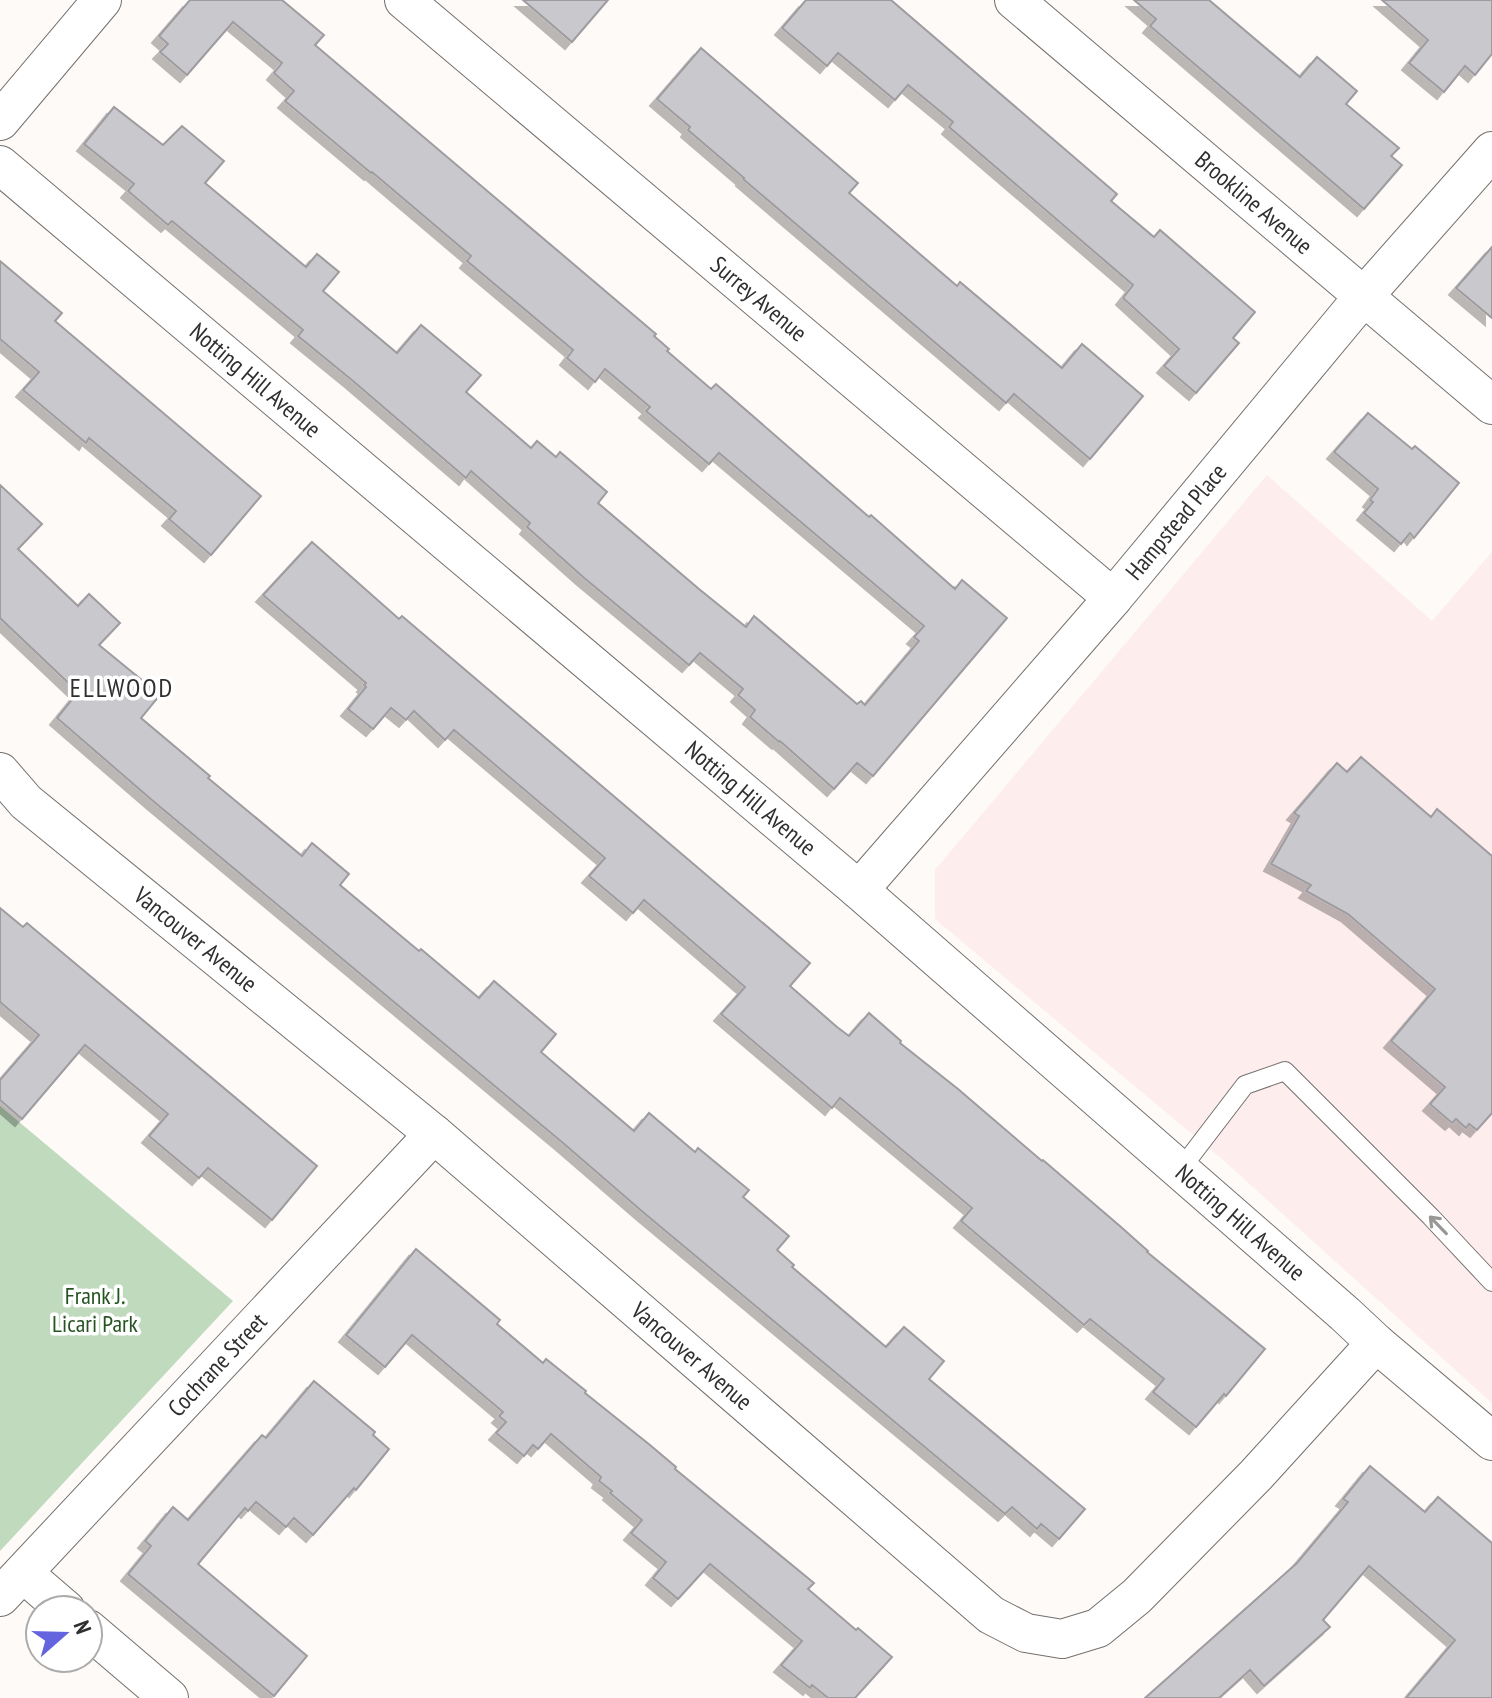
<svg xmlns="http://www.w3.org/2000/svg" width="1492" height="1698" font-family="'PT Sans Narrow',sans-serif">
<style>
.education{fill:#fdeded}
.green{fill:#c0dabe}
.building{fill:#c9c8cc;stroke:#9e9ca0;stroke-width:2;filter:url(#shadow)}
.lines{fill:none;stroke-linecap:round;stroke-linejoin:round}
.service-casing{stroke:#73706d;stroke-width:20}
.minor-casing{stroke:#73706d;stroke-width:40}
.service{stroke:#fff;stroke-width:18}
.minor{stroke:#fff;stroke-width:38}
.oneway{stroke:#989796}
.labels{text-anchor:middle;stroke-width:7;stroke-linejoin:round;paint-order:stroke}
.street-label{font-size:24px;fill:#302f2e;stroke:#fff}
.park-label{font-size:24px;fill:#245521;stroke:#fff}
.neighbourhood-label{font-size:26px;letter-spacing:2px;fill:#302f2e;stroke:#fff}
</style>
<defs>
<filter id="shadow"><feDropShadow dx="-7" dy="7" stdDeviation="0" flood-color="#0004"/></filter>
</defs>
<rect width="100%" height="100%" fill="#fefaf7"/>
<!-- education -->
<path class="education" d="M 1267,475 L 1432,621 L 1492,552 L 1492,1403 L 1222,1159 L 935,919 L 935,870 Z"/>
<!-- green -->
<path class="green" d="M 0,1106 L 233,1301 L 0,1551 Z"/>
<!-- building -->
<g class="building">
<path d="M 190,0 L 282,0 L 324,35 L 315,45 L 656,334 L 654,336 L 669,349 L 667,351 L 711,389 L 716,384 L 869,517 L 871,515 L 955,589 L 962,580 L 1007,618 L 873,776 L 857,763 L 834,789 L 780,741 L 779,742 L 750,717 L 755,710 L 738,695 L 743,689 L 700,653 L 689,665 L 583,577 L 527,527 L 530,523 L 471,471 L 466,478 L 353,381 L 298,336 L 303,330 L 172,221 L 168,225 L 128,191 L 134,184 L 84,144 L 114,107 L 163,145 L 182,126 L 224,161 L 205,183 L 306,267 L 317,254 L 339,272 L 323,291 L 397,353 L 421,325 L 481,375 L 466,392 L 531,448 L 537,441 L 556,457 L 560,452 L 607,492 L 598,503 L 699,589 L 746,627 L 754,616 L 857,704 L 861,701 L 865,705 L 919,641 L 914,637 L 924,626 L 719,453 L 709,464 L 646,411 L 650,407 L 605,369 L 595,382 L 567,358 L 573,350 L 467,261 L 471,256 L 372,172 L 371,173 L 285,101 L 294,91 L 274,73 L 282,63 L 233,22 L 187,75 L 160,52 L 168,44 L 159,36 Z"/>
<path d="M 523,0 L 608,0 L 572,42 Z"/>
<path d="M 806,0 L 891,0 L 1117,194 L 1111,201 L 1154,237 L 1160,230 L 1255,312 L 1233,338 L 1239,343 L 1196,393 L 1164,366 L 1179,349 L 1123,298 L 1133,285 L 949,127 L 953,122 L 908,85 L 895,100 L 838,53 L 827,66 L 782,28 Z"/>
<path d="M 1134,0 L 1209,0 L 1300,77 L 1317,57 L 1357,91 L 1346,104 L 1399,148 L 1391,156 L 1402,165 L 1364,209 L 1150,26 L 1156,19 Z"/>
<path d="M 1382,0 L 1492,0 L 1492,54 L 1475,75 L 1465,66 L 1444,92 L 1409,63 L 1428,40 Z"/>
<path d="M 701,48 L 858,183 L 849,193 L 957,286 L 960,282 L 1062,368 L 1082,344 L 1143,396 L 1090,459 L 1014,394 L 1006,403 L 743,179 L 744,178 L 688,130 L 690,127 L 657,99 Z"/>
<path d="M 1492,247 L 1492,318 L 1456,288 Z"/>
<path d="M 0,261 L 62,313 L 55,321 L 261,496 L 211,555 L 169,519 L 176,511 L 89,438 L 86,443 L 23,390 L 39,372 L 0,339 Z"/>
<path d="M 1368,413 L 1412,449 L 1415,446 L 1459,483 L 1414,538 L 1410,533 L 1401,544 L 1364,513 L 1373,502 L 1370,500 L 1378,489 L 1334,452 Z"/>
<path d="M 0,485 L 42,524 L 18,549 L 78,606 L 89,594 L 120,623 L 99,645 L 160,695 L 141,718 L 210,776 L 208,778 L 302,856 L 312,843 L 349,874 L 340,885 L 419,951 L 421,949 L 479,998 L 494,981 L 556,1034 L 541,1052 L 634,1131 L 649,1113 L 695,1152 L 698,1148 L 749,1190 L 743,1197 L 789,1236 L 777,1250 L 794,1265 L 792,1267 L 886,1347 L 904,1327 L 944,1361 L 929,1379 L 1085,1509 L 1059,1539 L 1041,1524 L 1037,1529 L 1012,1507 L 1005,1514 L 644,1213 L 563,1143 L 153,801 L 57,718 L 78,692 L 0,618 Z"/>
<path d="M 312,542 L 399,619 L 402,616 L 456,662 L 810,963 L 790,986 L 837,1027 L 849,1036 L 869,1013 L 901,1041 L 900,1043 L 958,1089 L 1042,1161 L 1043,1160 L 1121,1227 L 1148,1251 L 1147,1252 L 1265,1349 L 1226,1396 L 1224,1394 L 1196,1427 L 1153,1392 L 1164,1379 L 1090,1319 L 1084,1325 L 961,1221 L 972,1208 L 840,1098 L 832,1108 L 721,1014 L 745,987 L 644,900 L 633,913 L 589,876 L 605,858 L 454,730 L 445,740 L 414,711 L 406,720 L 391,708 L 373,729 L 348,709 L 366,687 L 364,685 L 366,683 L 263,595 Z"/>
<path d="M 1361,757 L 1431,817 L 1437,809 L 1492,856 L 1492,1113 L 1477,1130 L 1469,1124 L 1466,1128 L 1456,1119 L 1452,1123 L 1430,1104 L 1445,1087 L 1391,1041 L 1435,989 L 1348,914 L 1306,891 L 1311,885 L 1271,864 L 1299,816 L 1294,813 L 1337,763 L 1347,772 Z"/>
<path d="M 0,908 L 23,927 L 27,923 L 317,1166 L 272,1220 L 208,1168 L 199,1178 L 149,1136 L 168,1114 L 85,1045 L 22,1119 L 0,1100 L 0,1080 L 39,1035 L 0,1002 Z"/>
<path d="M 416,1249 L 500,1320 L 497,1324 L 543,1363 L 546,1359 L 586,1391 L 585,1393 L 650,1445 L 676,1467 L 675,1469 L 814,1583 L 808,1589 L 856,1630 L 858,1628 L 892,1657 L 855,1698 L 828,1698 L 812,1685 L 810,1688 L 781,1665 L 802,1641 L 710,1564 L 678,1599 L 653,1578 L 666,1562 L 631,1533 L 642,1520 L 610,1493 L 612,1491 L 599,1481 L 601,1477 L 551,1434 L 538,1449 L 533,1445 L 524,1456 L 496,1433 L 506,1422 L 499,1416 L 503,1412 L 412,1335 L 385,1367 L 346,1335 Z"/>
<path d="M 314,1381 L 375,1432 L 373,1435 L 389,1449 L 356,1490 L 354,1488 L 313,1535 L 294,1518 L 286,1527 L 256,1502 L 248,1511 L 245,1508 L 198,1564 L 307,1656 L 274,1696 L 128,1574 L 151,1546 L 145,1541 L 173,1507 L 188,1520 L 262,1435 L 266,1438 Z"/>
<path d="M 1370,1466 L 1425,1512 L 1438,1497 L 1492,1543 L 1492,1698 L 1406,1698 L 1455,1640 L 1369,1566 L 1323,1620 L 1330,1627 L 1264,1686 L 1250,1670 L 1219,1698 L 1145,1698 L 1297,1563 L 1348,1502 L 1343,1499 Z"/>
</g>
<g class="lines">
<defs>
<path id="service" d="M 1180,1170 L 1245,1085 L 1285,1071 L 1431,1217 L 1492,1282"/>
<g id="minor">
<path id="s1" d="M 404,0 L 1113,598"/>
<path id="s2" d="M 1014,0 L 1492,405"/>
<path d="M 0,121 L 102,0"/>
<path id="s3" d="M 0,165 L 859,890 L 1345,1314 L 1376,1343 L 1492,1441"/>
<path id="s4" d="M 0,772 L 26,802 L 434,1134 L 991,1615 L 1026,1633 L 1062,1639 L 1098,1628 L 1137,1596 L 1256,1475 L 1376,1343"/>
<path id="s5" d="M 859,890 L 1113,598 L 1364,296 L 1492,151"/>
<path d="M 23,1573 L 66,1610"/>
<path id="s6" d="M 0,1597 L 434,1134"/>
<path d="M 88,1629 L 169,1698"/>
</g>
</defs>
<!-- service casing -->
<use href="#service" class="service-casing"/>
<!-- minor casing -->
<use href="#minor" class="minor-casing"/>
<!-- service -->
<use href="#service" class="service"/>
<!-- minor -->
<use href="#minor" class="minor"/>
</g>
<!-- one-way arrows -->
<defs><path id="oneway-shaft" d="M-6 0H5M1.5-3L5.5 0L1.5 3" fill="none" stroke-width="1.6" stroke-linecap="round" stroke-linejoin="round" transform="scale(2)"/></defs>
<use class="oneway" href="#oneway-shaft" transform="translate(1438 1225) rotate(-134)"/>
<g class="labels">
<!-- street labels -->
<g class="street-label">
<text dy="8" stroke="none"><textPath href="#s2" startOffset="314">Brookline Avenue</textPath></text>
<text dy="8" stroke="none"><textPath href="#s1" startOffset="464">Surrey Avenue</textPath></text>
<text dy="8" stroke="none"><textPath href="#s3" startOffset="334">Notting Hill Avenue</textPath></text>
<text dy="8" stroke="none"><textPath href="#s5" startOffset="486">Hampstead Place</textPath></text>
<text dy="8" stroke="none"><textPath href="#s3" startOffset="982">Notting Hill Avenue</textPath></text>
<text dy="8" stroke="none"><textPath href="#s4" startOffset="258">Vancouver Avenue</textPath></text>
<text dy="8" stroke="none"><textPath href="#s3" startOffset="1630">Notting Hill Avenue</textPath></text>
<text dy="8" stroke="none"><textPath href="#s4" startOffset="906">Vancouver Avenue</textPath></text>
<text dy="8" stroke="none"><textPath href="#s6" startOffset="318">Cochrane Street</textPath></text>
</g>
<!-- park labels -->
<g class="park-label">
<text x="95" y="1304">Frank J.<tspan x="95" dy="28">Licari Park</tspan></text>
</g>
<!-- neighbourhood labels -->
<g class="neighbourhood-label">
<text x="122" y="697">ELLWOOD</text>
</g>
</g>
<!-- north arrow -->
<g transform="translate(64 1634) rotate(70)"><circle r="38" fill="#ffffff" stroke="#acacab" stroke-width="2"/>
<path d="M0-6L14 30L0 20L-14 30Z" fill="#6465de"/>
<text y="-12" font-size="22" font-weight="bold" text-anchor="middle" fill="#302f2e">N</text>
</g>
</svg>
